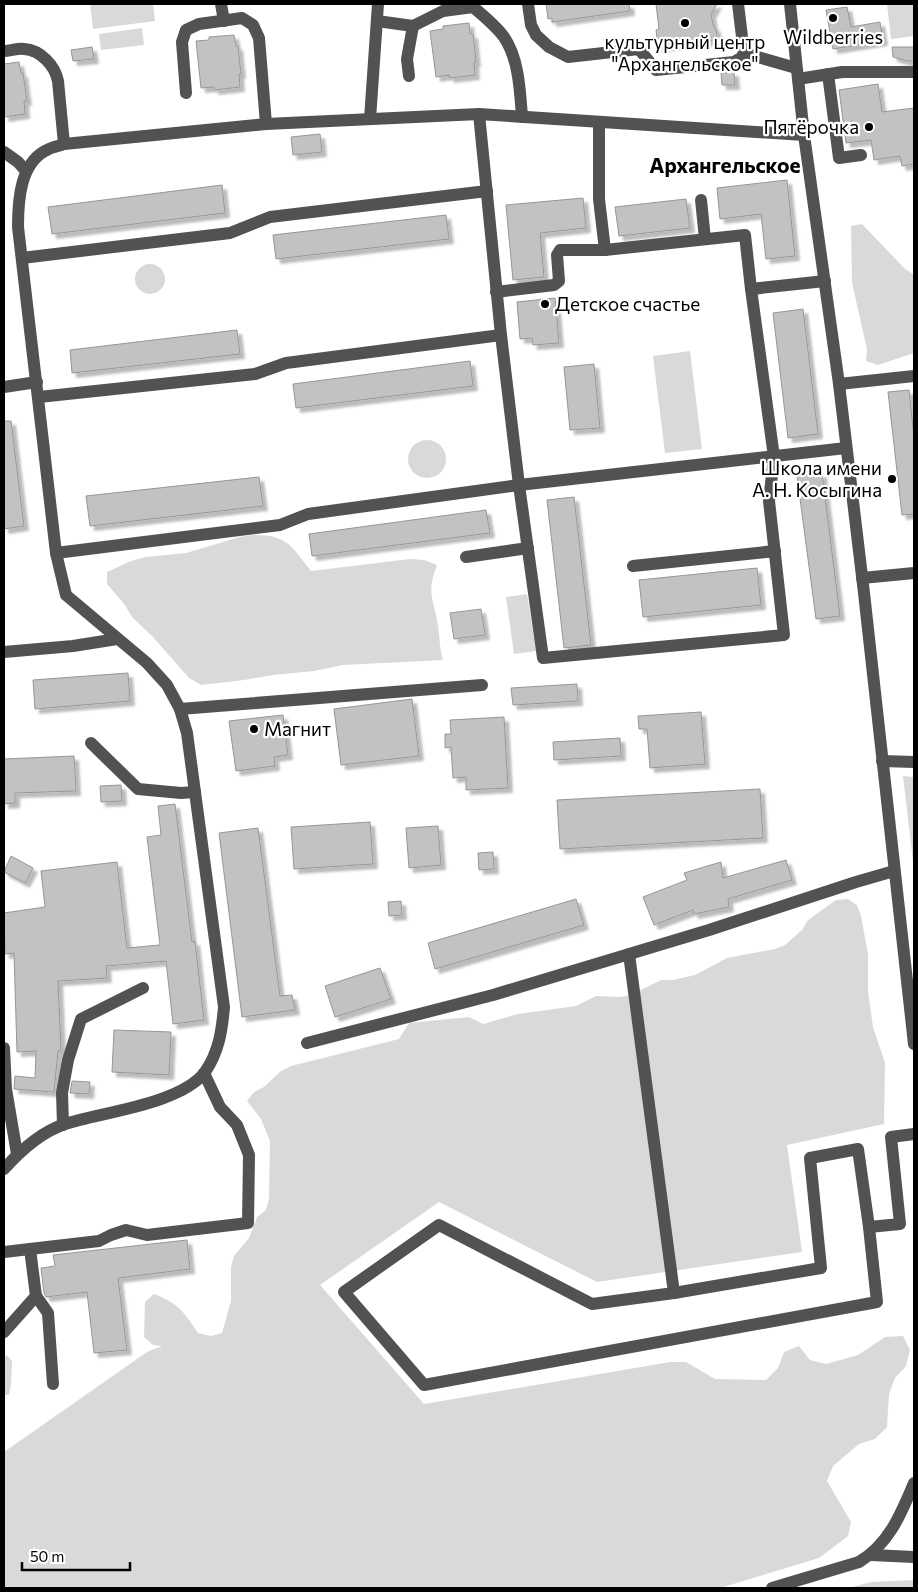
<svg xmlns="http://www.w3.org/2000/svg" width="918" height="1592" font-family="Commissioner,sans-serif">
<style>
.green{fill:#d9d9d9}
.building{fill:#c2c2c2;stroke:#969696;filter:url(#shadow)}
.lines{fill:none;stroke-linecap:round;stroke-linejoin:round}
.minor{stroke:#525252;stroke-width:12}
.poi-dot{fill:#000;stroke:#fff;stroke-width:2}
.labels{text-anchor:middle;stroke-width:4.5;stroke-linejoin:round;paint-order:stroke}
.poi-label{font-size:19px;fill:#000;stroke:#fff}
.quarter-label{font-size:21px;font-weight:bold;fill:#000;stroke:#fff}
</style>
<defs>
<filter id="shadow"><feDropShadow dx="4.5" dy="4.5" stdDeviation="1" flood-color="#0004"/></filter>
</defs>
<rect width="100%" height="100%" fill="#fff"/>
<!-- green -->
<g class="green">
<path d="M 90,4 L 153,4 L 155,21 L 93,29 Z"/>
<path d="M 887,4 L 914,4 L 914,36 L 891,39 Z"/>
<path d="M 142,28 L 144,45 L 101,50 L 99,34 Z"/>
<path d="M 862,224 L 905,269 L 914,275 L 914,353 L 878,365 L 866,361 L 867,349 L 852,283 L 851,226 Z"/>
<circle cx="150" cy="279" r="15"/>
<path d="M 690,351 L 702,449 L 665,453 L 653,356 Z"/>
<circle cx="427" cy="459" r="19"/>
<path d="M 253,535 C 287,534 292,547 311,571 L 410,559 L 424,560 L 437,565 C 427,592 432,595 437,620 C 440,634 439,647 443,660 L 343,665 L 314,671 L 273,675 L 244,680 L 201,685 L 189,678 L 152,636 L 132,617 L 125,605 L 107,584 L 107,572 L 131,561 L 145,557 L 186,553 L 240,537 Z"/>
<path d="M 527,594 L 536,651 L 514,654 L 506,597 Z"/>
<path d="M 903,776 L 914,777 L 914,870 Z"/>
<path d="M 848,899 L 857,905 L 861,916 L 868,954 L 868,991 L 873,1027 L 885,1063 L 884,1124 L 787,1145 L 802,1252 L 597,1282 L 439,1202 L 320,1285 L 424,1404 L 670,1362 L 686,1362 L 715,1379 L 766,1380 L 778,1368 L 784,1352 L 799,1346 L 810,1360 L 826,1364 L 858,1355 L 885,1337 L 903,1336 L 910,1350 L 906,1366 L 895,1378 L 889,1394 L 887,1427 L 875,1439 L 859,1444 L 833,1466 L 827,1481 L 851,1522 L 848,1536 L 819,1558 L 720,1588 L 4,1588 L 4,1452 L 147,1352 L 162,1346 L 153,1345 L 144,1337 L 145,1302 L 154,1294 C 178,1303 184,1312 198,1333 L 211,1336 L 222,1333 L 231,1301 L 231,1267 L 234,1256 L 249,1238 L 257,1217 L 266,1210 L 269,1199 L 270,1141 L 261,1119 L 247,1101 L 254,1092 L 264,1087 L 281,1071 L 291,1066 L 399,1039 L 409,1023 L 469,1017 L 483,1024 L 518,1014 L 576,1006 L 596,996 L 620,997 L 631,995 L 661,980 L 673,980 L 695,975 L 727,958 L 775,949 L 785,945 L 802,930 L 808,920 L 836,900 Z"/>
<path d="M 7,1355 L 12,1361 L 11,1384 L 9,1395 L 4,1395 L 4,1358 Z"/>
<path d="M 914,1580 L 914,1588 L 849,1588 L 871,1582 Z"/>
</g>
<!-- building -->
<g class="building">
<path d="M 546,4 L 629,4 L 630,11 L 552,22 L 552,18 L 548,19 Z"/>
<path d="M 656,4 L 717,4 L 711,14 L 713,25 L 716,29 L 717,36 L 714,40 L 706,41 L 707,42 L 658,47 L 656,30 L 659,29 Z"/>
<path d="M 847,7 L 851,27 L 880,22 L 883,41 L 833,49 L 826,10 Z"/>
<path d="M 469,23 L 470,34 L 473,34 L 476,62 L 474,62 L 475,75 L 450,78 L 449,75 L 436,77 L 430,31 L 443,29 L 443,26 Z"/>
<path d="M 234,35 L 236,46 L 238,46 L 241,74 L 239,74 L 240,87 L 214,90 L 214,87 L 201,88 L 196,41 L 209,40 L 209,37 Z"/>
<path d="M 92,47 L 94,59 L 73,61 L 71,50 Z"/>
<path d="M 892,47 L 914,47 L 914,61 L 907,61 L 893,57 Z"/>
<path d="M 19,62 L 21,73 L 23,73 L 27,101 L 24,101 L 25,114 L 4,117 L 4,64 Z"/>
<path d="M 734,72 L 735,85 L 722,85 L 721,73 Z"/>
<path d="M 878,84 L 882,112 L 914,108 L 914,164 L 902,166 L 900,156 L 874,160 L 871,140 L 846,143 L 839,90 Z"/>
<path d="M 320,134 L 322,152 L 293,155 L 291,137 Z"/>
<path d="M 787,180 L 795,256 L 766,259 L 761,214 L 720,219 L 717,188 Z"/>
<path d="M 222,185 L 225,213 L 52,234 L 48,207 Z"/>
<path d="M 583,198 L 586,228 L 540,233 L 544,277 L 513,280 L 506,205 Z"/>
<path d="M 686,199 L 690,228 L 619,236 L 615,207 Z"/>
<path d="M 446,215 L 449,239 L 276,259 L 273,235 Z"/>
<path d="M 555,298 L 559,343 L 533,345 L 532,338 L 520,339 L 517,302 Z"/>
<path d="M 803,309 L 818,434 L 788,438 L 773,313 Z"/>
<path d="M 237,330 L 240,354 L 72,373 L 70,350 Z"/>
<path d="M 470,361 L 473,386 L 296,408 L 293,384 Z"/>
<path d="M 594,364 L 600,428 L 570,430 L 564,367 Z"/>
<path d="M 909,390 L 914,437 L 914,514 L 902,515 L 888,392 Z"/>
<path d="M 4,421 L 11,421 L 24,526 L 4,529 Z"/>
<path d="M 822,473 L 840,616 L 816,619 L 797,476 Z"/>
<path d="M 259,477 L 263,506 L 90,526 L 86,496 Z"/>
<path d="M 574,497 L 591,645 L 564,648 L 547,500 Z"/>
<path d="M 486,510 L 490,533 L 312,556 L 309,534 Z"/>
<path d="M 757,568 L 761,605 L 643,617 L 639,580 Z"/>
<path d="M 481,609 L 485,635 L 454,639 L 450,613 Z"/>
<path d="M 128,673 L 130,701 L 35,709 L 33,680 Z"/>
<path d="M 577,684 L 578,701 L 513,705 L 511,688 Z"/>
<path d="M 412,699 L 419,756 L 341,765 L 334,709 Z"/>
<path d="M 701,712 L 705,764 L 650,768 L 647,729 L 639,729 L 638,716 Z"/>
<path d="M 283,715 L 288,755 L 274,757 L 275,766 L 236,771 L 229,721 Z"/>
<path d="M 504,717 L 508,788 L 466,790 L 466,777 L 453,778 L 451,747 L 445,748 L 445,734 L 451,734 L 450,720 Z"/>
<path d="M 620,738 L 621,756 L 554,760 L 553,742 Z"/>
<path d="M 74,756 L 76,791 L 15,793 L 15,803 L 4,804 L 4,759 Z"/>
<path d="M 121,785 L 122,801 L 101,802 L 100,786 Z"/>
<path d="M 760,789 L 763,838 L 560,849 L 557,800 Z"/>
<path d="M 175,804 L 192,942 L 195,941 L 204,1020 L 173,1024 L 166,961 L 106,966 L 107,978 L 58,981 L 61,1051 L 58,1051 L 54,1092 L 14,1089 L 15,1076 L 35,1078 L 36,1051 L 17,1052 L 14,953 L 5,954 L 4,913 L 45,907 L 41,871 L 117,862 L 127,948 L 160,945 L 147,837 L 161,835 L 158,806 Z"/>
<path d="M 370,822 L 373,864 L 294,869 L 291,827 Z"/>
<path d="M 438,826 L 441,865 L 409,868 L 406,828 Z"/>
<path d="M 258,828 L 280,996 L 292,995 L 295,1010 L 242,1017 L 219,833 Z"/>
<path d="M 493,852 L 494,869 L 479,870 L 478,853 Z"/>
<path d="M 11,856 L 33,868 L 25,883 L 4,872 Z"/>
<path d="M 786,860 L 792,880 L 728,899 L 729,907 L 694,914 L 693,910 L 654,925 L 643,897 L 687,880 L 684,873 L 721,862 L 723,878 Z"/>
<path d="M 576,899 L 584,925 L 435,969 L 428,943 Z"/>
<path d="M 401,901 L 402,915 L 389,916 L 388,902 Z"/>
<path d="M 380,968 L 391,999 L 335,1017 L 325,986 Z"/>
<path d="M 114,1030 L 171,1032 L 169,1075 L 112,1072 Z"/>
<path d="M 72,1081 L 90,1082 L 89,1094 L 70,1093 Z"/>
<path d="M 187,1240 L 190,1269 L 118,1278 L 127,1350 L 94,1353 L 87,1292 L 46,1297 L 44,1293 L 41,1268 L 55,1266 L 53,1255 Z"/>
</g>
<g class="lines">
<!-- minor -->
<g class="minor">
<path d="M 221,4 L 224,21"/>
<path d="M 528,4 L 531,25 L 536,35 L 549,47 L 568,57 L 639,49 L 656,70 L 734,62 L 741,58 L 744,53 L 738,4"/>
<path d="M 790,4 L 804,135 L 839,384 L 864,593 L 914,1044"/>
<path d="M 377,21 L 413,26 L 443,11 L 473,7 C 484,16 495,25 504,37 C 519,59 520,91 522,117"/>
<path d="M 4,51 C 10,51 18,48 24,49 C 41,50 55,66 58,81 L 64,144"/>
<path d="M 744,53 L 796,68"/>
<path d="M 828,74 L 839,158 L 861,155"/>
<path d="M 409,76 L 407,59 L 413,26"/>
<path d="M 798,79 L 842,72 L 914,72"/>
<path d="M 186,93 L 182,42 L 186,30 L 199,24 L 242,18 L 253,25 L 259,38 L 266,124"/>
<path d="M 479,114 L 501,335 L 519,485 L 543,658 L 784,635 L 769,501 L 774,457 L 751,289"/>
<path d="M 370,119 L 378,4"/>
<path d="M 599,122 L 599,199 L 605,250"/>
<path d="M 4,152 L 18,162 L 26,171"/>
<path d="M 701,200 L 705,239"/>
<path d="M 22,258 L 230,233 L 270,217 L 487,191"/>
<path d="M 496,292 L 554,285 L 559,281 L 557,255 L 560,250 L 605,250 L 745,235 L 751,289 L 825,281"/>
<path d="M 839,384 L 914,376"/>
<path d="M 4,387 L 37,382"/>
<path d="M 39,397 L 255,374 L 286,363 L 501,335"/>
<path d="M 56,553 L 280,525 L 308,514 L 519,485 L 846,448"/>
<path d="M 466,557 L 528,548"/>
<path d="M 633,566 L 775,551"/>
<path d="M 862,578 L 914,573"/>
<path d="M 4,652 L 73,646 L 117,639"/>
<path d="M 180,709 L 482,685"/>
<path d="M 91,743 L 138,789 L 181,793 L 195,792"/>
<path d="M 882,761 L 914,762"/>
<path d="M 629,954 L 674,1293 L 592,1304 L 439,1225 L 344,1292 L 424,1385 L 877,1302 L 869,1227 L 900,1224 L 891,1137 L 914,1134"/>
<path d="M 307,1043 L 493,995 L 709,930 L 856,882 L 894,871"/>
<path d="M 4,1048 L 6,1089 L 17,1154"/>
<path d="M 63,1125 L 62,1093 L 68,1060 L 81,1019 L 143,988"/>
<path d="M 4,1169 C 21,1150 41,1132 65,1124 C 102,1112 181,1104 205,1072 C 219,1052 222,1030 224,1007 L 187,733 L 180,709 L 167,685 L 147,663 L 66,595 L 56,553 L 18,227 C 18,200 20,161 49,149 C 53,147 59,146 64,144 L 266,124 L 479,114 L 804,135"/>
<path d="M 4,1252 L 99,1241 L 111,1235 L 126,1230 L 147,1235 L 248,1223 L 249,1155 L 237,1125 L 220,1107 L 204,1073"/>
<path d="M 674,1293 L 821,1268 L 810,1158 L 858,1149 L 869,1227"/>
<path d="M 36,1296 L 48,1313 L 53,1384"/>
<path d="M 4,1332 L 36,1296 L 30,1249"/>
<path d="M 871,1555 L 914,1557"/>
<path d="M 772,1588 L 859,1562 C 889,1544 901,1514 914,1483"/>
</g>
</g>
<!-- markers -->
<g class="poi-dot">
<circle cx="833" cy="18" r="5"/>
<circle cx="685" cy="23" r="5"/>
<circle cx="869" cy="127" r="5"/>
<circle cx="545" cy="304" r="5"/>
<circle cx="892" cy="479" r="5"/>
<circle cx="254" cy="729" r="5"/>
</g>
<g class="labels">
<!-- poi labels -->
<g class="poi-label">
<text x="833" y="44">Wildberries</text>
<text x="685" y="49">культурный центр<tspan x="685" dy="22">"Архангельское"</tspan></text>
<text x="859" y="134" text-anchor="end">Пятёрочка</text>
<text x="555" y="311" text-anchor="start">Детское счастье</text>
<text x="882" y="475" text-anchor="end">Школа имени<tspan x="882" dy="22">А. Н. Косыгина</tspan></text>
<text x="264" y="736" text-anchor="start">Магнит</text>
</g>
<!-- quarter labels -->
<g class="quarter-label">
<text x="725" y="173">Архангельское</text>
</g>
</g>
<!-- border -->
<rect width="918" height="1592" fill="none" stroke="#000000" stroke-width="10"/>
<!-- scale -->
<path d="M22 1562v8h108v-8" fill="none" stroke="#000000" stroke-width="2.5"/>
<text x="30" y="1562" font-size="15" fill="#000000" stroke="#ffffff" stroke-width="4" paint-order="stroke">50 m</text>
</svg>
